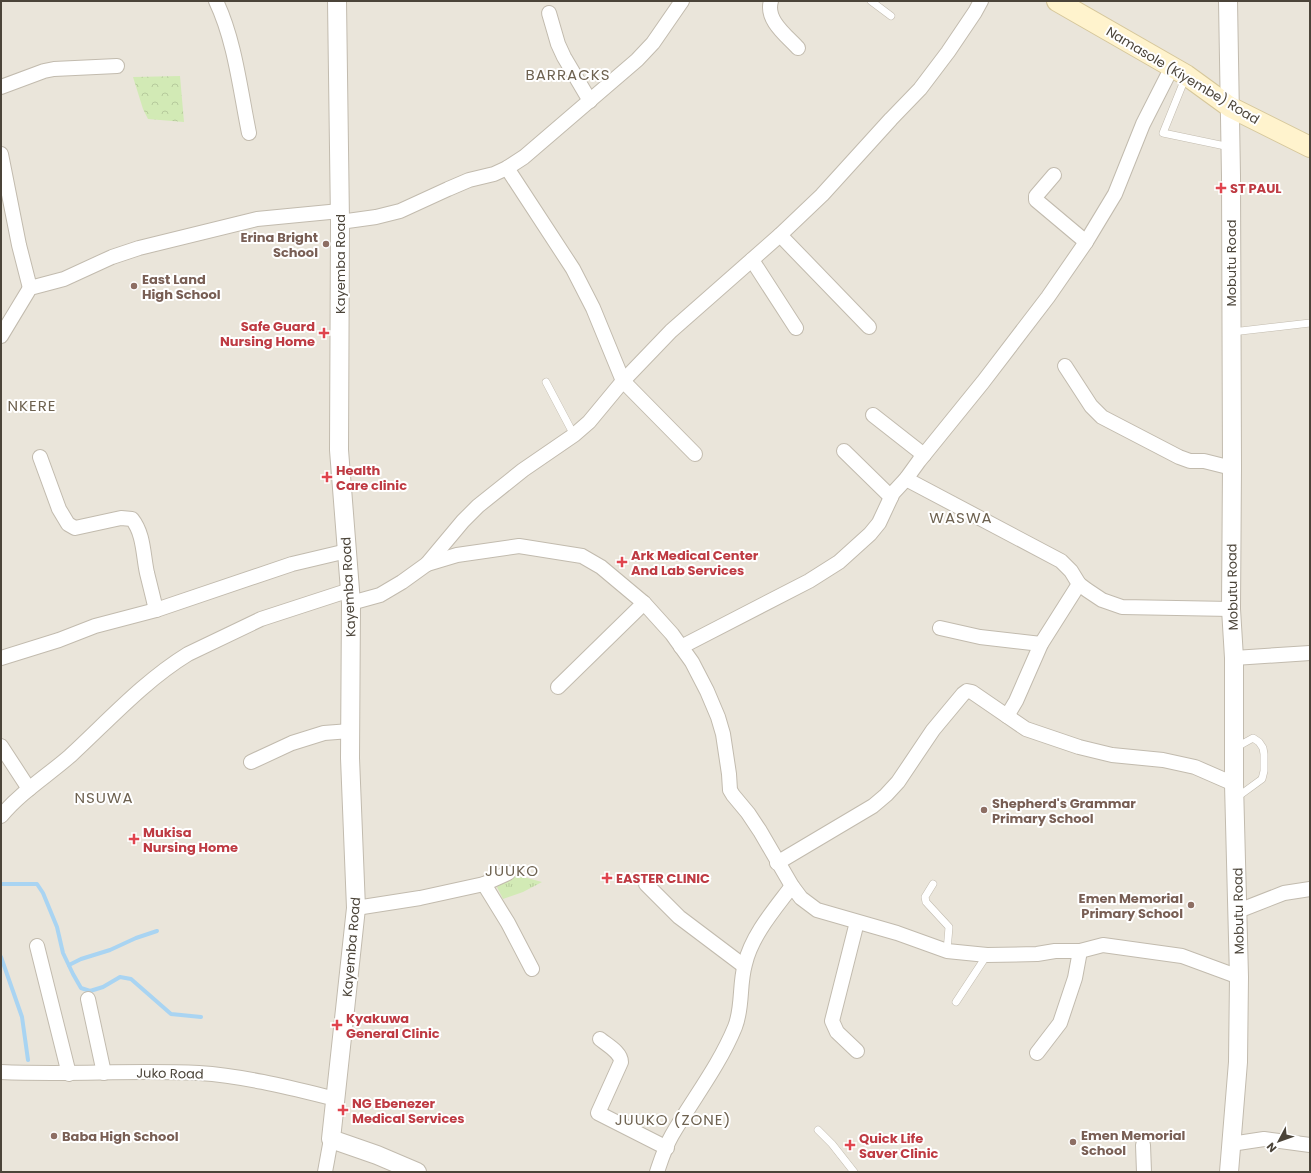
<svg xmlns="http://www.w3.org/2000/svg" width="1311" height="1173" font-family="Poppins,sans-serif">
<style>
.residential{fill:#eae5da}
.grass{fill:url(#grass-tufts)}
.park{fill:url(#park-crowns)}
.lines{fill:none;stroke-linecap:round;stroke-linejoin:round}
.stream{stroke:#a9d4f2;stroke-width:4}
.service-casing{stroke:#c2bbae;stroke-width:8}
.minor-casing{stroke:#c2bbae;stroke-width:16}
.tertiary-casing{stroke:#c2bbae;stroke-width:20}
.secondary-casing{stroke:#d6c79b;stroke-width:22}
.service{stroke:#fff;stroke-width:7}
.minor{stroke:#fff;stroke-width:14}
.tertiary{stroke:#fff;stroke-width:18}
.secondary{stroke:#fff3cd;stroke-width:20}
.health-dot{fill:#e0444e;stroke:#fff;stroke-width:1.5}
.education-dot{fill:#8d6e63;stroke:#fff;stroke-width:1.5}
.labels{text-anchor:middle;stroke-width:4;stroke-linejoin:round;paint-order:stroke}
.street-label{font-size:13px;fill:#4b4439;stroke:#fff}
.health-label{font-size:13px;font-weight:bold;fill:#be3a42;stroke:#fff;text-anchor:start}
.education-label{font-size:13px;font-weight:bold;fill:#785e54;stroke:#fff;text-anchor:start}
.quarter-label{font-size:15px;letter-spacing:1px;fill:#6e6250;stroke:#fff}
</style>
<defs>
<pattern id="grass-tufts" width="24" height="20" patternUnits="userSpaceOnUse"><rect width="24" height="20" fill="#d2eab5"/><path d="M3 7l-1-3M5 7V3M7 7l1-3M15 17l-1-3M17 17v-4M19 17l1-3" fill="none" stroke="#b6ca9c"/></pattern>
<pattern id="park-crowns" width="20" height="18" patternUnits="userSpaceOnUse"><rect width="20" height="18" fill="#d2eab5"/><path d="M2 6a3 3 0 1 1 6 0M12 15a3 3 0 1 1 6 0" fill="none" stroke="#b6ca9c"/></pattern>
</defs>
<rect width="100%" height="100%" fill="#f6f3ec"/>
<!-- residential -->
<rect class="residential" x="1" y="1" width="1309" height="1171"/>
<!-- grass -->
<path class="grass" d="M 516,875 L 542,882 L 523,892 L 503,899 L 497,887 Z"/>
<!-- park -->
<path class="park" d="M 180,76 L 184,122 L 148,119 L 143,109 L 133,77 Z"/>
<g class="lines">
<!-- stream -->
<g class="stream">
<path d="M 1,884 L 37,884 L 43,893 L 57,927 L 63,953 L 73,974 L 81,988 L 90,991 L 103,987 L 120,977 L 131,979 L 171,1014 L 201,1017"/>
<path d="M 1,957 L 22,1017 L 28,1060"/>
<path d="M 69,965 L 81,959 L 110,950 L 136,938 L 157,931"/>
</g>
<defs>
<g id="service">
<path d="M 871,1 L 891,16"/>
<path d="M 1186,76 L 1163,133 L 1230,147"/>
<path d="M 1232,332 L 1310,323"/>
<path d="M 546,382 L 574,435"/>
<path d="M 1235,748 L 1253,738 L 1259,742 L 1263,748 L 1264,754 L 1264,771 L 1262,779 L 1236,798"/>
<path d="M 933,884 L 925,897 L 926,902 L 949,927 L 947,951"/>
<path d="M 956,1002 L 987,955"/>
<path d="M 818,1130 L 832,1144 L 854,1172"/>
</g>
<g id="minor">
<path d="M 216,1 C 235,41 240,89 249,133"/>
<path d="M 771,1 C 765,20 787,36 798,48"/>
<path d="M 549,13 L 558,44 L 564,57 L 590,101"/>
<path d="M 1,87 L 44,71 L 54,69 L 117,66"/>
<path d="M 1,154 L 19,245 L 30,288"/>
<path d="M 507,168 L 573,269 L 593,308 L 623,381 L 695,454"/>
<path d="M 1054,175 L 1036,196 L 1036,200 L 1086,242 L 1115,194 L 1143,124 L 1172,67"/>
<path d="M 340,222 L 376,217 L 400,211 L 448,189 L 469,180 L 494,174 L 507,168 L 524,157 L 637,60 L 653,43 L 682,1"/>
<path d="M 780,235 L 869,327"/>
<path d="M 752,260 L 796,328"/>
<path d="M 1,336 L 30,288 L 64,279 L 112,257 L 139,248 L 257,219 L 340,211"/>
<path d="M 1065,366 L 1091,406 L 1102,417 L 1179,457 L 1190,461 L 1204,461 L 1232,468"/>
<path d="M 873,415 L 924,455"/>
<path d="M 844,451 L 891,497"/>
<path d="M 40,457 L 59,509 L 68,524 L 75,528 L 121,518 L 132,519 C 144,534 143,555 147,573 C 150,585 153,597 156,610"/>
<path d="M 906,479 L 1061,561 L 1071,571 L 1079,584 L 1087,590 L 1102,600 L 1122,607 L 1231,609"/>
<path d="M 427,564 L 457,555 L 519,546 L 582,556 L 601,567 L 644,603 L 672,634 L 692,662 L 707,691 L 718,717 L 723,734 L 729,774 L 730,790 L 733,795 L 748,813 L 760,831 L 792,886 L 801,898 L 817,910 L 897,933 L 947,951 L 987,955 L 1037,954 L 1055,951 L 1080,951 L 1103,945 L 1182,956 L 1239,977"/>
<path d="M 351,603 L 380,595 L 402,582 L 427,564 L 463,521 L 478,506 L 523,470 L 574,435 L 589,422 L 623,381 L 671,331 L 780,235 L 822,195 L 891,119 L 920,89 L 948,52 L 975,12 L 981,1"/>
<path d="M 940,628 L 980,637 L 1041,644"/>
<path d="M 681,647 L 809,581 L 839,562 L 870,534 L 879,523 L 893,493 L 906,479 L 919,461 L 983,382 L 1048,297 L 1086,242"/>
<path d="M 1,658 L 59,640 L 95,626 L 156,610 L 292,564 L 347,551"/>
<path d="M 1234,658 L 1310,653"/>
<path d="M 558,687 L 644,603"/>
<path d="M 1007,716 L 1026,729 L 1079,747 L 1112,755 L 1163,760 L 1195,767 L 1234,784"/>
<path d="M 1,746 L 29,789"/>
<path d="M 251,762 L 292,743 L 324,733 L 350,731"/>
<path d="M 1,816 C 21,792 47,776 70,756 C 108,721 144,681 188,654 L 261,619 L 350,590"/>
<path d="M 777,863 L 873,806 L 886,795 L 898,782 L 933,730 L 963,694 L 967,691 L 972,692 L 1007,716 L 1016,701 L 1041,644 L 1079,584"/>
<path d="M 484,884 L 508,923 L 532,969"/>
<path d="M 646,884 L 679,917 L 744,966"/>
<path d="M 356,908 L 420,898 L 484,884 L 508,873"/>
<path d="M 1238,911 L 1284,893 L 1310,889"/>
<path d="M 857,922 L 832,1021 L 837,1032 L 857,1051"/>
<path d="M 37,946 L 69,1074"/>
<path d="M 88,999 L 104,1073"/>
<path d="M 600,1039 C 607,1045 621,1052 621,1062 L 598,1113 L 667,1148"/>
<path d="M 1037,1053 L 1060,1023 L 1075,978 L 1080,951"/>
<path d="M 1,1072 C 67,1075 133,1070 199,1073 C 245,1076 291,1088 336,1099"/>
<path d="M 1231,1144 L 1264,1139 L 1310,1145"/>
<path d="M 1143,1145 L 1144,1172"/>
<path d="M 325,1172 L 331,1139"/>
<path d="M 657,1172 C 661,1160 665,1147 672,1135 C 693,1099 719,1066 735,1027 C 743,1007 739,985 745,964 C 752,935 774,910 792,886"/>
</g>
<g id="tertiary">
<path d="M 337,1 L 340,222 L 339,450 L 351,603 L 350,758 L 356,908 L 331,1139 L 377,1155 L 417,1172"/>
<path d="M 1228,1 L 1231,176 L 1232,468 L 1231,609 L 1234,658 L 1234,784 L 1239,977 L 1238,1062 L 1229,1172"/>
</g>
<path id="secondary" d="M 1057,1 L 1186,75 L 1230,107 L 1310,147"/>
</defs>
<!-- service casing -->
<use href="#service" class="service-casing"/>
<!-- minor casing -->
<use href="#minor" class="minor-casing"/>
<!-- tertiary casing -->
<use href="#tertiary" class="tertiary-casing"/>
<!-- secondary casing -->
<use href="#secondary" class="secondary-casing"/>
<!-- service -->
<use href="#service" class="service"/>
<!-- minor -->
<use href="#minor" class="minor"/>
<!-- tertiary -->
<use href="#tertiary" class="tertiary"/>
<!-- secondary -->
<use href="#secondary" class="secondary"/>
</g>
<!-- markers -->
<g class="health-dot">
<path d="M1219 182h4v4h4v4h-4v4h-4v-4h-4v-4h4z"/>
<path d="M322 327h4v4h4v4h-4v4h-4v-4h-4v-4h4z"/>
<path d="M325 471h4v4h4v4h-4v4h-4v-4h-4v-4h4z"/>
<path d="M620 556h4v4h4v4h-4v4h-4v-4h-4v-4h4z"/>
<path d="M132 833h4v4h4v4h-4v4h-4v-4h-4v-4h4z"/>
<path d="M605 872h4v4h4v4h-4v4h-4v-4h-4v-4h4z"/>
<path d="M335 1019h4v4h4v4h-4v4h-4v-4h-4v-4h4z"/>
<path d="M341 1104h4v4h4v4h-4v4h-4v-4h-4v-4h4z"/>
<path d="M848 1139h4v4h4v4h-4v4h-4v-4h-4v-4h4z"/>
</g>
<g class="education-dot">
<circle cx="326" cy="244" r="4"/>
<circle cx="134" cy="286" r="4"/>
<circle cx="984" cy="810" r="4"/>
<circle cx="1191" cy="905" r="4"/>
<circle cx="54" cy="1136" r="4"/>
<circle cx="1073" cy="1142" r="4"/>
</g>
<g class="labels">
<!-- street labels -->
<g class="street-label">
<text transform="translate(1183 75) rotate(31)" y="5">Namasole (Kiyembe) Road</text>
<text transform="translate(1231 263) rotate(-90)" y="5">Mobutu Road</text>
<text transform="translate(340 264) rotate(-90)" y="5">Kayemba Road</text>
<text transform="translate(348 587) rotate(-93)" y="5">Kayemba Road</text>
<text transform="translate(1232 587) rotate(-91)" y="5">Mobutu Road</text>
<text transform="translate(1238 911) rotate(-91)" y="5">Mobutu Road</text>
<text transform="translate(351 947) rotate(-85)" y="5">Kayemba Road</text>
<text transform="translate(170 1073) rotate(1)" y="5">Juko Road</text>
</g>
<!-- health labels -->
<g class="health-label">
<text x="1230" y="193">ST PAUL</text>
<text x="315" y="331" text-anchor="end">Safe Guard<tspan x="315" dy="15">Nursing Home</tspan></text>
<text x="336" y="475">Health<tspan x="336" dy="15">Care clinic</tspan></text>
<text x="631" y="560">Ark Medical Center<tspan x="631" dy="15">And Lab Services</tspan></text>
<text x="143" y="837">Mukisa<tspan x="143" dy="15">Nursing Home</tspan></text>
<text x="616" y="883">EASTER CLINIC</text>
<text x="346" y="1023">Kyakuwa<tspan x="346" dy="15">General Clinic</tspan></text>
<text x="352" y="1108">NG Ebenezer<tspan x="352" dy="15">Medical Services</tspan></text>
<text x="859" y="1143">Quick Life<tspan x="859" dy="15">Saver Clinic</tspan></text>
</g>
<!-- education labels -->
<g class="education-label">
<text x="318" y="242" text-anchor="end">Erina Bright<tspan x="318" dy="15">School</tspan></text>
<text x="142" y="284">East Land<tspan x="142" dy="15">High School</tspan></text>
<text x="992" y="808">Shepherd's Grammar<tspan x="992" dy="15">Primary School</tspan></text>
<text x="1183" y="903" text-anchor="end">Emen Memorial<tspan x="1183" dy="15">Primary School</tspan></text>
<text x="1081" y="1140">Emen Memorial<tspan x="1081" dy="15">School</tspan></text>
<text x="62" y="1141">Baba High School</text>
</g>
<!-- quarter labels -->
<g class="quarter-label">
<text x="568" y="80">BARRACKS</text>
<text x="32" y="411">NKERE</text>
<text x="961" y="523">WASWA</text>
<text x="104" y="803">NSUWA</text>
<text x="512" y="876">JUUKO</text>
<text x="673" y="1125">JUUKO (ZONE)</text>
</g>
</g>
<!-- border -->
<rect width="1311" height="1173" fill="none" stroke="#4b4439" stroke-width="4"/>
<!-- north arrow -->
<g transform="translate(1279 1141) rotate(229)" stroke="#ffffff" stroke-width="3" paint-order="stroke">
<path d="M0-3L7 15L0 10L-7 15Z" fill="#4b4439"/>
<text y="-6" font-size="11" font-weight="bold" text-anchor="middle" fill="#4b4439">N</text>
</g>
</svg>
